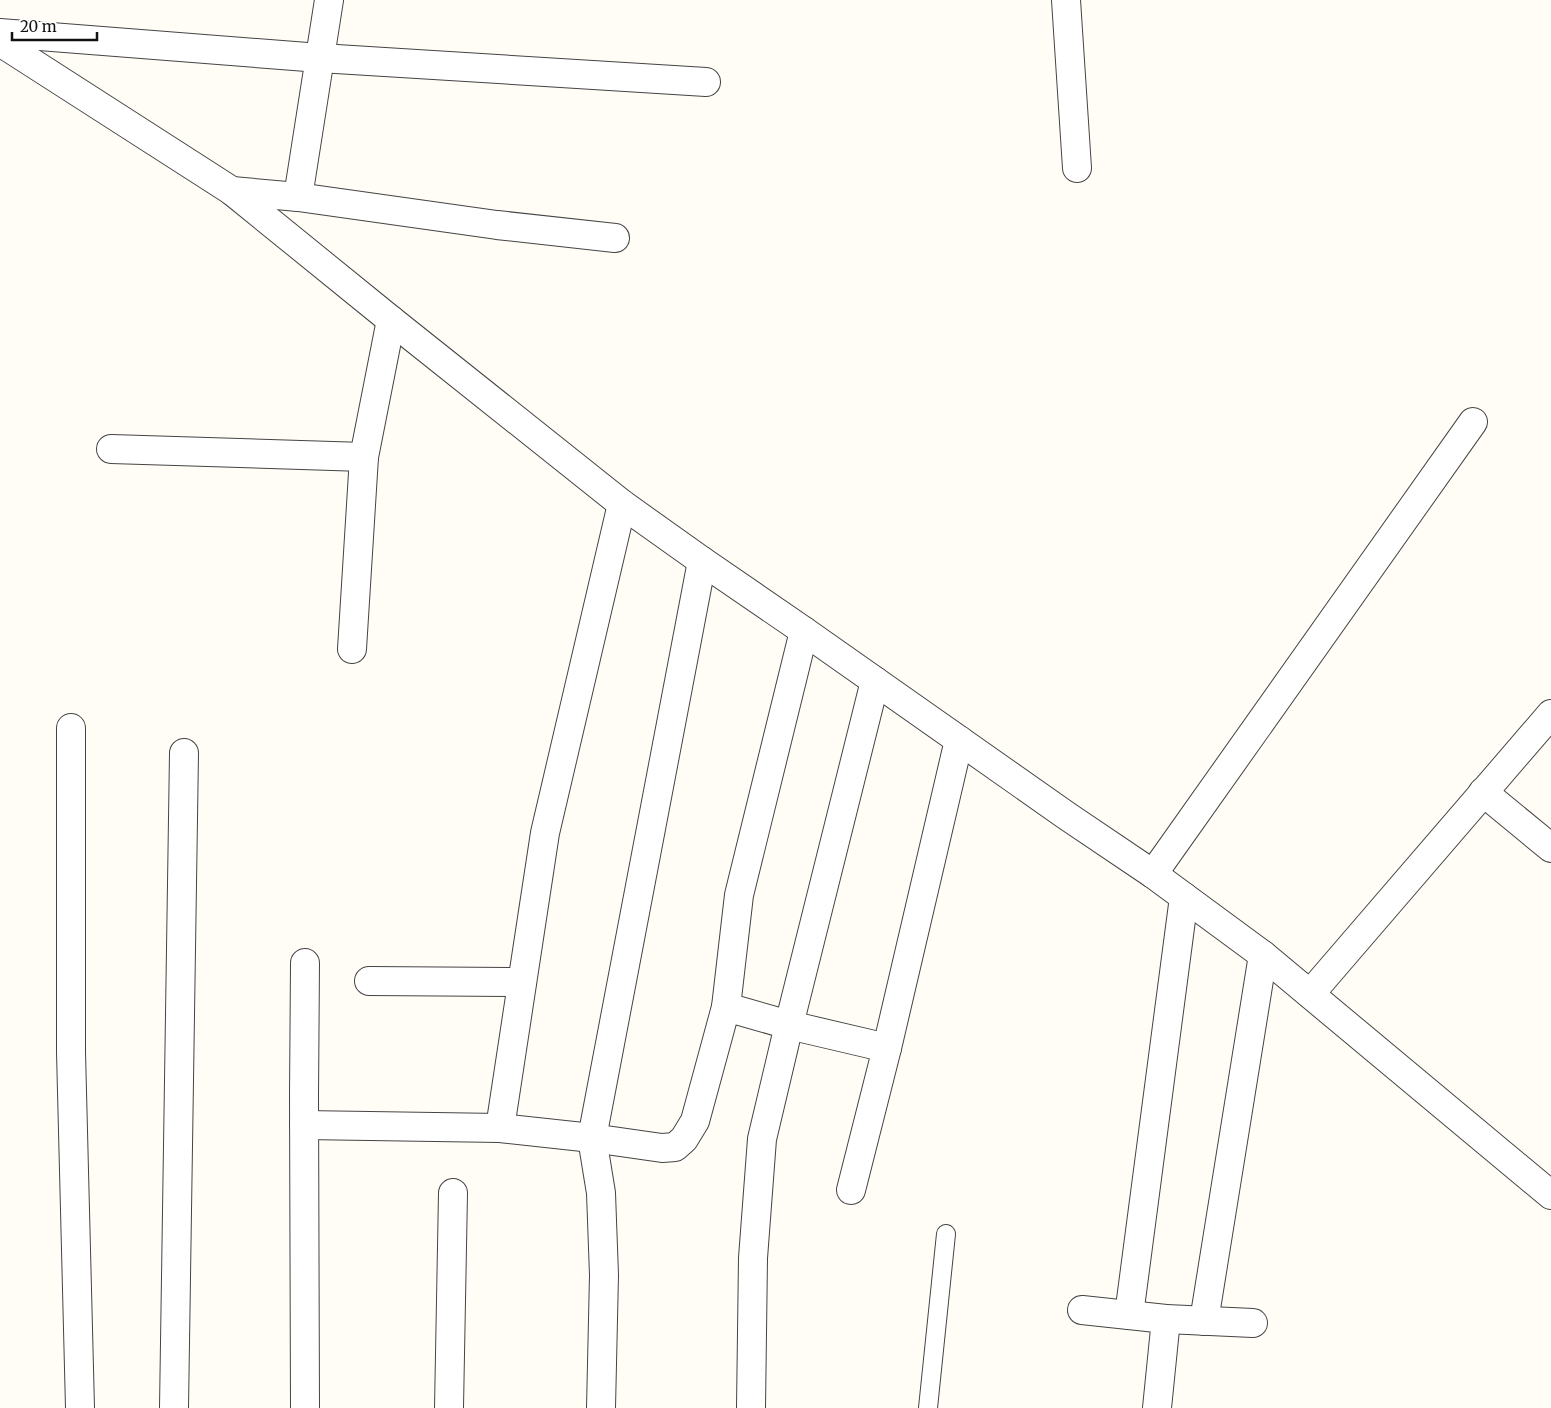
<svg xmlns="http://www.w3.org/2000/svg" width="1551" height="1408" font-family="Merriweather,serif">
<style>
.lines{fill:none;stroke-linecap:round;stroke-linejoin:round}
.service-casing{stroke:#444;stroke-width:20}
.minor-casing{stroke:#444;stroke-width:30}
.service{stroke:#fff;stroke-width:18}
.minor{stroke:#fff;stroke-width:28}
</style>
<rect width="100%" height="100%" fill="#fffdf5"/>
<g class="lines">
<defs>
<path id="service" d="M 928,1408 L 946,1234"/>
<g id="minor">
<path d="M 1066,0 L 1077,168"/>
<path d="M 0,33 L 320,58 L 706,82"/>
<path d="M 0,42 L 232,191 L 391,320 L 622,504 L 702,561 L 804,631 L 1067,816 L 1153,874 L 1263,955 L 1551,1195"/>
<path d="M 232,191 L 298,197 L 497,225 L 615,238"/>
<path d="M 298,197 L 329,0"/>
<path d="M 111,449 L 364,457"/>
<path d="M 352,649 L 364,457 L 391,320"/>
<path d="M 71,728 L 71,1052 L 80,1408"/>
<path d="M 1483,792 L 1551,848"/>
<path d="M 1153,874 L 1473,422"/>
<path d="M 305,963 L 304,1096 L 305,1408"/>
<path d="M 369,981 L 522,982"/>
<path d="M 1310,994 L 1551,714"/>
<path d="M 726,1007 L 789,1025 L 887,1048"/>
<path d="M 304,1125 L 500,1128 L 592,1138 L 662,1148 L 675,1147 L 684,1139 L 695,1121 L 726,1007 L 739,895 L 804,631"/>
<path d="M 500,1128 L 545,833 L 622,504"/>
<path d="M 851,1190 L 887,1048 L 959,740"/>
<path d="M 1082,1310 L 1166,1319 L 1253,1323"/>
<path d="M 1129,1315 L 1184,897"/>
<path d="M 1204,1321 L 1263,955"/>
<path d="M 174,1408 L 184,753"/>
<path d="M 449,1408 L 453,1193"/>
<path d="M 601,1408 L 604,1275 L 601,1193 L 592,1138 L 702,561"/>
<path d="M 751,1408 L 753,1258 L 762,1139 L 789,1025 L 875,681"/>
<path d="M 1157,1408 L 1166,1319"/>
</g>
</defs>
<!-- service casing -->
<use href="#service" class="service-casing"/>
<!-- minor casing -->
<use href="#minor" class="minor-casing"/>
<!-- service -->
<use href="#service" class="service"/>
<!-- minor -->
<use href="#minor" class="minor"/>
</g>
<!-- scale -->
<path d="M12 32v8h85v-8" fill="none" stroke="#111111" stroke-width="2.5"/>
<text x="20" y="32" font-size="15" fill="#111111" stroke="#ffffff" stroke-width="4" paint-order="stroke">20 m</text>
</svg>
